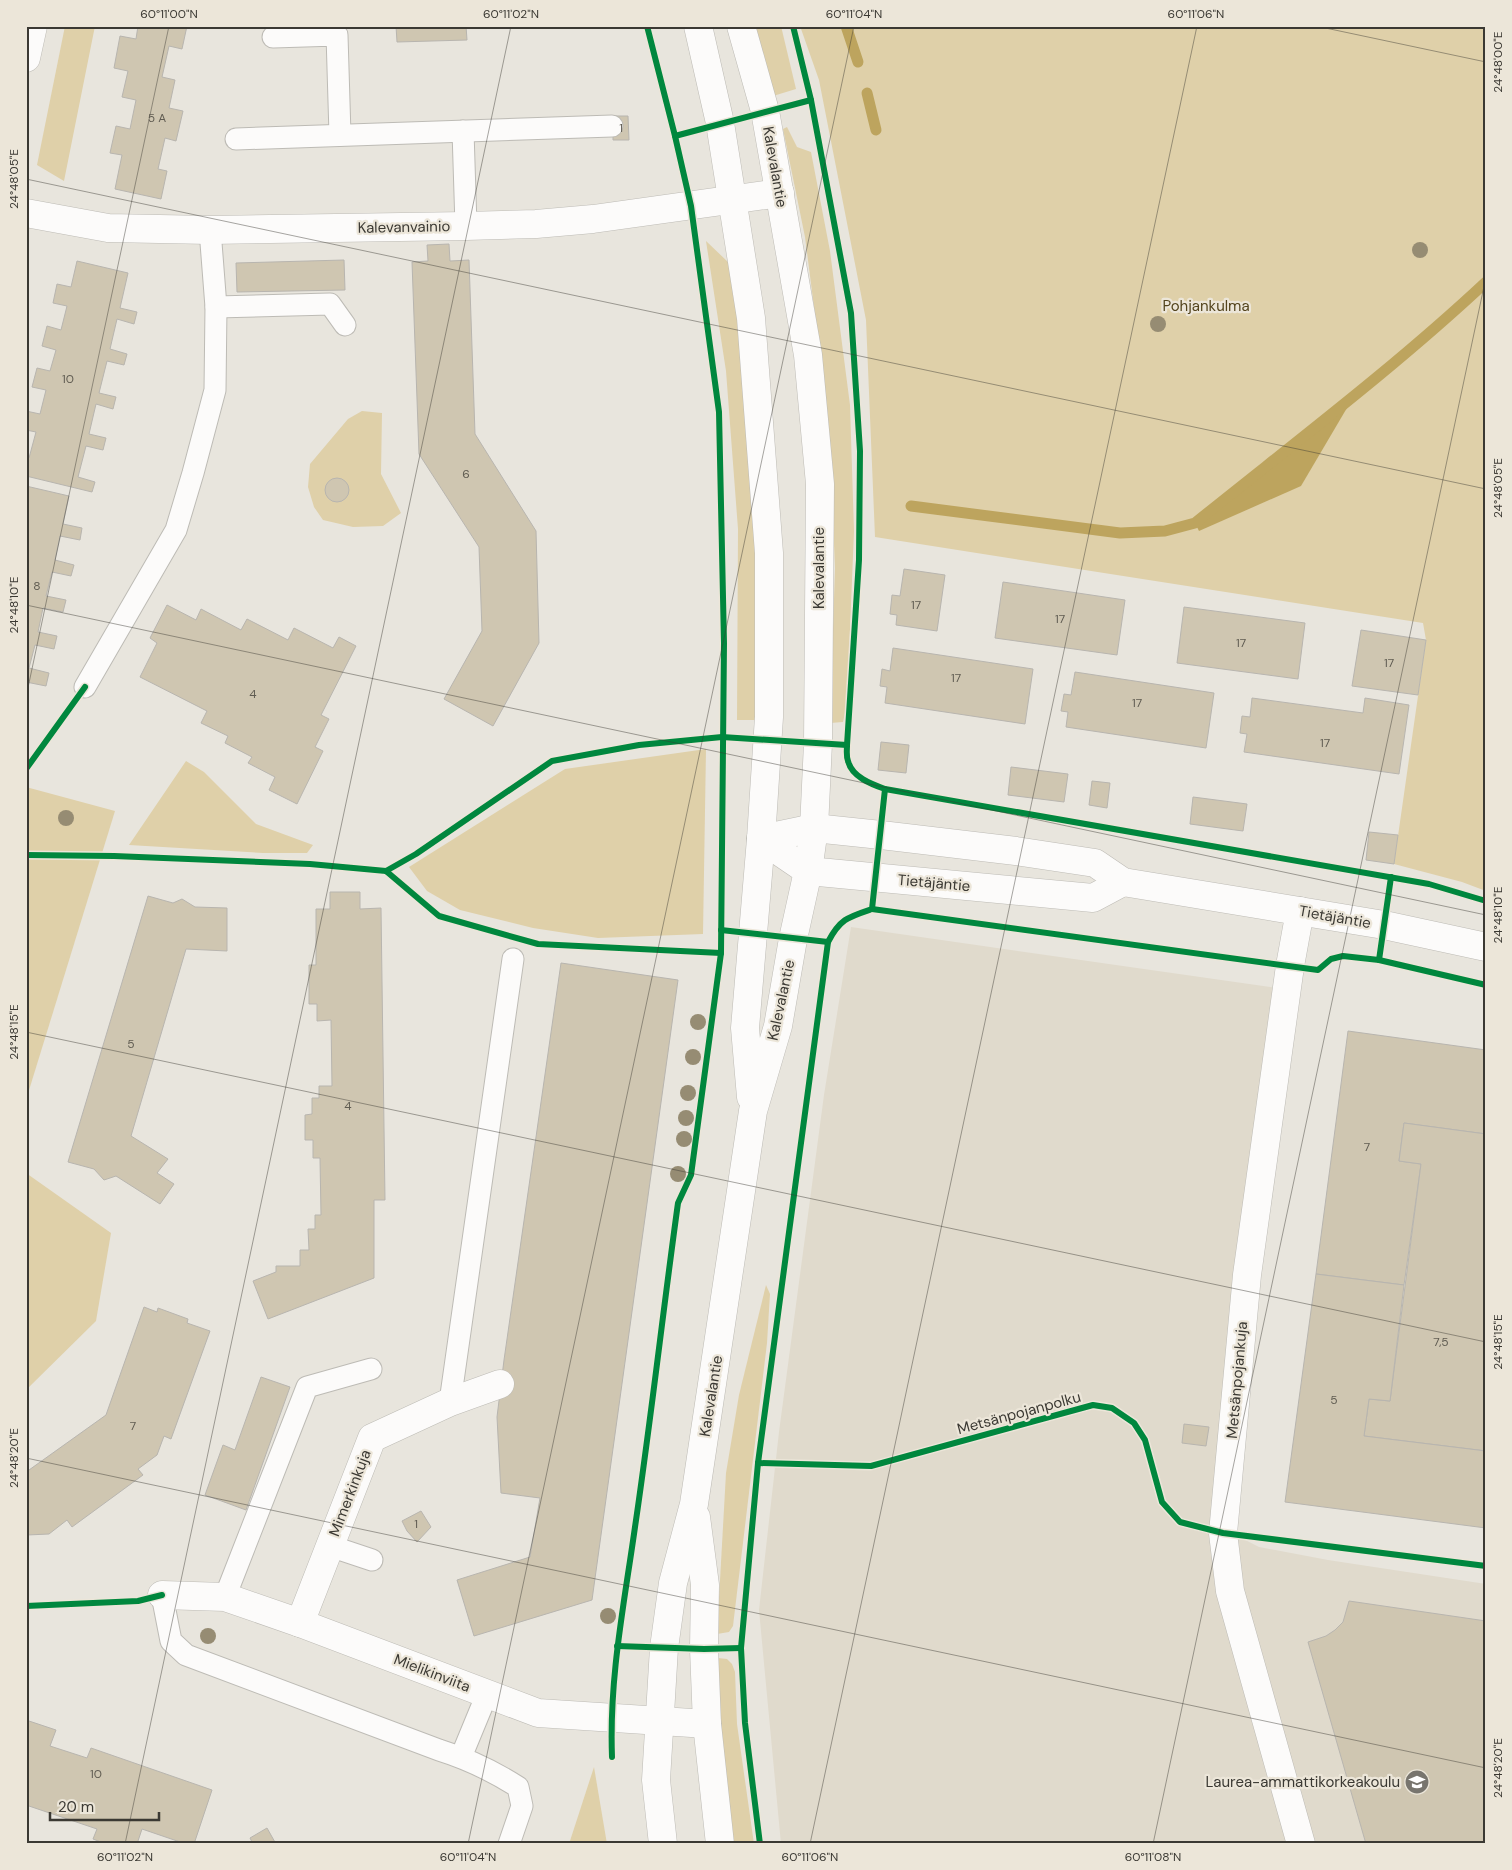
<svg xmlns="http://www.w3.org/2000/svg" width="1512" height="1870" font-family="'DM Sans',sans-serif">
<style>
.built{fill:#e0dacc}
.green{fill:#dfd0a9}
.water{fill:#bda45e}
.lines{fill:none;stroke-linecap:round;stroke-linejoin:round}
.stream{stroke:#bda45e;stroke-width:11}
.building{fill:#cfc6b1;stroke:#b8b5af}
.lane-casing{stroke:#bdbbb5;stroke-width:23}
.street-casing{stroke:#bdbbb5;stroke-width:29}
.secondary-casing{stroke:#bdbbb5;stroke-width:29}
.lane{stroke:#fcfbfa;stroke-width:21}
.street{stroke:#fcfbfa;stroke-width:28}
.secondary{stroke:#fcfbfa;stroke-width:28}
.cycleway-casing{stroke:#ece6d9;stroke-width:9}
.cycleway{stroke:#00873e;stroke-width:6}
.tree{fill:#968c73}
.ticks{fill:none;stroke:#3b3933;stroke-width:1;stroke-opacity:0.45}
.labels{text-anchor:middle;stroke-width:4.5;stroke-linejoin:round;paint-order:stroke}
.number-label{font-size:12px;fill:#605c52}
.street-label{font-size:15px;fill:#3b3933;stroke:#ece6d9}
.park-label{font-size:15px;fill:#53441d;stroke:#ece6d9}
.poi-label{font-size:15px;fill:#3b3933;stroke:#ece6d9;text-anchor:end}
.neatline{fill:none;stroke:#3b3933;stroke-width:2}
.ticks-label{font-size:12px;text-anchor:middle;fill:#3b3933}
</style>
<rect width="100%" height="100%" fill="#e8e5dd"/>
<!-- built -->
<path class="built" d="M 851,927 L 1277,988 L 1210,1522 L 1259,1547 L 1328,1560 L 1486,1584 L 1486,1844 L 781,1844 L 759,1610 L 779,1432 L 824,1095 Z"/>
<!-- green -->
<g class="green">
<path d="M 65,26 L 95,26 L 64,181 L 37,165 Z"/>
<path d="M 754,26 L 781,26 L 796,89 L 773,96 Z"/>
<path d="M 800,26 L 1486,26 L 1486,891 L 1462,882 L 1394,864 L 1426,640 L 1423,623 L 875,537 L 866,320 L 819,80 Z"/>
<path d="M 787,127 L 797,147 L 811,152 L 830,251 L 850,405 L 854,531 L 847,704 L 843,722 L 830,723 L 835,568 L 831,470 L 818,338 L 805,237 L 783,129 Z"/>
<path d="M 706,241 L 729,263 L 747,372 L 759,531 L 757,720 L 737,720 L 738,529 L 726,371 Z"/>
<path d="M 362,411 L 382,413 L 381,474 L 401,513 L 383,526 L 353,527 L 323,520 L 314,507 L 308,487 L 310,464 L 348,419 Z"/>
<path d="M 706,749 L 703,934 L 598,938 L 533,928 L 460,910 L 427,891 L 409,867 L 565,769 Z"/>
<path d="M 186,761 L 204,772 L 256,824 L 313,845 L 307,853 L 263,853 L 129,845 Z"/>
<path d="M 26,787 L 115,811 L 26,1100 Z"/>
<path d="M 26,1173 L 111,1233 L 96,1321 L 26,1390 Z"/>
<path d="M 766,1285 L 770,1294 L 767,1343 L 733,1626 L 729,1632 L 717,1634 L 726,1473 L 739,1395 Z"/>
<path d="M 718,1658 L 727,1659 L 732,1664 L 735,1672 L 737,1724 L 754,1844 L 733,1844 L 719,1711 Z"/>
<path d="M 594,1767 L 607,1844 L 569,1844 Z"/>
</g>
<!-- water -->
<path class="water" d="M 1354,396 L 1301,486 L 1199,531 L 1195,523 Z"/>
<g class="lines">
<!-- stream -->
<g class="stream">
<path d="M 846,26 L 858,62"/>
<path d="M 867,93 L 876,130"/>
<path d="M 911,506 L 1120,533 L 1165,531 L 1195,523 C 1293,444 1394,368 1486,282"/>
</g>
</g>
<!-- building -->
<g class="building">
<path d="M 138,26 L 187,26 L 182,49 L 169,46 L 162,77 L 175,80 L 169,108 L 183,111 L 176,141 L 165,138 L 158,169 L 167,171 L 161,199 L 115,189 L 122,155 L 110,153 L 116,126 L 130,129 L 136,100 L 122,97 L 128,71 L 114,68 L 120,36 L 136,39 Z"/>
<path d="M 396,26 L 466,26 L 467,40 L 397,42 Z"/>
<path d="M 613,116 L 628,116 L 629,140 L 613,140 Z"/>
<path d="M 449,244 L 450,261 L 469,260 L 475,434 L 536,531 L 539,643 L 493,726 L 444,699 L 482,631 L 479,547 L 419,454 L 412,262 L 428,261 L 427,245 Z"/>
<path d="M 344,260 L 345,290 L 237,292 L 236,263 Z"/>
<path d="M 77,261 L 128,273 L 120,308 L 137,312 L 134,324 L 117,319 L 110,349 L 127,354 L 124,365 L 107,361 L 99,393 L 116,397 L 113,409 L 96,404 L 89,434 L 106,438 L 103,450 L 86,446 L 78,477 L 95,482 L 92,492 L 26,476 L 26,458 L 29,458 L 36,432 L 26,430 L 26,411 L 40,414 L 46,390 L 32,387 L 37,368 L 50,371 L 56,350 L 42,346 L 47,326 L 61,330 L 67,306 L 53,303 L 57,284 L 71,287 Z"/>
<circle cx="337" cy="490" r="12"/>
<path d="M 26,486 L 69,496 L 63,524 L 82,528 L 80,540 L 60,536 L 55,560 L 74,565 L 71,576 L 52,572 L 46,596 L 66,600 L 63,612 L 43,608 L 38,632 L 57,636 L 54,649 L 35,645 L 29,668 L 49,673 L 46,686 L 26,682 Z"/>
<path d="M 904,569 L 945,575 L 937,631 L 896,625 L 897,615 L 890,614 L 892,595 L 900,596 Z"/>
<path d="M 1003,582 L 1125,600 L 1117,655 L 995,638 Z"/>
<path d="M 167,605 L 196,620 L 201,609 L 241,630 L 247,619 L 288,640 L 294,628 L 333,648 L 339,637 L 356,646 L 321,715 L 329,719 L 315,747 L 323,751 L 297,804 L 269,790 L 275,777 L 248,763 L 252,757 L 225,743 L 228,736 L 201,723 L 207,711 L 140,677 L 157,643 L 150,638 Z"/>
<path d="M 1184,607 L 1305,623 L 1298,679 L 1177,663 Z"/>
<path d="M 1361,630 L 1426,640 L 1418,695 L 1352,686 Z"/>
<path d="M 893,648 L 1033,669 L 1025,724 L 885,703 L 887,687 L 880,686 L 882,669 L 890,671 Z"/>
<path d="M 1075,672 L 1214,693 L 1206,748 L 1066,727 L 1068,712 L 1061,711 L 1064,694 L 1071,695 Z"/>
<path d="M 1252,698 L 1363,713 L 1365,698 L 1409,705 L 1399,774 L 1244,752 L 1247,734 L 1240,733 L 1242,716 L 1250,717 Z"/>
<path d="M 881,742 L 909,745 L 906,773 L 878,770 Z"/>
<path d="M 1011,767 L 1068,774 L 1064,802 L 1008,795 Z"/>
<path d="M 1092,781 L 1110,783 L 1107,808 L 1089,805 Z"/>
<path d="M 1193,797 L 1247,804 L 1243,831 L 1190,824 Z"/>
<path d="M 1369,832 L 1398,835 L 1394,864 L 1366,860 Z"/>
<path d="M 330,892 L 360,892 L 360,909 L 381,908 L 385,1200 L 374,1200 L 374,1278 L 268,1319 L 253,1281 L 276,1272 L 276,1266 L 300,1266 L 300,1250 L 309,1250 L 308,1229 L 315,1229 L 315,1215 L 321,1215 L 320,1158 L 313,1158 L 313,1140 L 305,1140 L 305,1115 L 312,1114 L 312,1098 L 319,1098 L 319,1086 L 332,1086 L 331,1020 L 317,1021 L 317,1004 L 309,1004 L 309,965 L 316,965 L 316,909 L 330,909 Z"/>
<path d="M 148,896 L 173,903 L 182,899 L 195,907 L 227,908 L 227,951 L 186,949 L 131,1136 L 168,1159 L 157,1173 L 174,1184 L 160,1204 L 116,1176 L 104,1180 L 94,1169 L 68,1162 Z"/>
<path d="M 561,963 L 678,980 L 592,1600 L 474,1636 L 457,1580 L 530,1557 L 540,1498 L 501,1493 L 497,1417 L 504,1360 Z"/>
<path d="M 1348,1031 L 1486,1050 L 1486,1134 L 1404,1123 L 1399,1161 L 1421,1164 L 1404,1285 L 1316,1274 Z"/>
<path d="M 1404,1123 L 1486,1134 L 1486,1451 L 1364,1436 L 1369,1399 L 1390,1401 L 1421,1164 L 1399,1161 Z"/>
<path d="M 1316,1274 L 1404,1285 L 1390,1401 L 1369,1399 L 1364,1436 L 1486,1451 L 1486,1528 L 1285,1502 Z"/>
<path d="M 144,1307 L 157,1312 L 158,1308 L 188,1319 L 187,1323 L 210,1331 L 171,1439 L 164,1436 L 157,1455 L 138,1469 L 143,1475 L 72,1527 L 67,1520 L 49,1534 L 27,1535 L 28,1542 L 26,1542 L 26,1470 L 29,1470 L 106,1415 Z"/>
<path d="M 261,1377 L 290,1387 L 246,1510 L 205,1495 L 223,1445 L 235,1450 Z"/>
<path d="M 1184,1424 L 1209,1427 L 1206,1446 L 1182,1443 Z"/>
<path d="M 421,1511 L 431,1527 L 417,1542 L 407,1531 L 402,1521 Z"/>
<path d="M 1349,1601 L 1486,1621 L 1486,1844 L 1366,1844 L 1308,1642 L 1326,1636 L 1335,1630 L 1343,1622 Z"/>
<path d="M 26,1720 L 56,1730 L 50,1746 L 87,1758 L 91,1748 L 212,1790 L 194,1844 L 186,1844 L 142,1829 L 137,1844 L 106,1844 L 93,1839 L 97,1829 L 26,1805 Z"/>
<path d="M 267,1828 L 276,1844 L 253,1844 L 250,1838 Z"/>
</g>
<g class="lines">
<defs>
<g id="lane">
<path d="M 273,37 L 337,35 L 340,135"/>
<path d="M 463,131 L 466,226"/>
<path d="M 236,139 L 612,126"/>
<path d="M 216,307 L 330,304 L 345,325"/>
<path d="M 85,687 L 176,530 L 193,473 L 215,390 L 216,307 L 210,230"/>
<path d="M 450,1402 L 513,959"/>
<path d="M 330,1546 L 372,1560"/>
<path d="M 162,1595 L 171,1641 L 186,1655 L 439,1750 C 468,1759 493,1771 518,1787 L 522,1806 L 509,1844"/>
<path d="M 225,1597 L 307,1387 L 371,1369"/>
<path d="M 461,1757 L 487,1694"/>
</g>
<g id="street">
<path d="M 26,58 L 33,26"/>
<path d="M 26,213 L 108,228 L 210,230 L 466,226 L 536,224 L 593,219 L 780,193"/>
<path d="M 1300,911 L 1290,966 L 1247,1275 L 1223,1533 L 1230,1591 L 1301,1844"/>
<path d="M 162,1595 L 225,1597 L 300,1623 L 538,1713 L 707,1724"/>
<path d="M 300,1623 L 372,1438 L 450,1402 L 500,1384"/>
</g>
<g id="secondary">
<path d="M 698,26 L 720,123 L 751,318 L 769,553 L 769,717 L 761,839 L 745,1028 L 751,1097"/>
<path d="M 761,839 L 814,828 L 881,835 L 1016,851 L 1095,863 L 1123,882 L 1384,925 L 1486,947"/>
<path d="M 761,839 L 808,871 L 1093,898 L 1123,882"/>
<path d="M 696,1517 L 705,1585 L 704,1649 L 707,1724 L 720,1844"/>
<path d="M 663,1844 L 656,1780 L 664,1648 L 673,1583 L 694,1504 L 753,1111 L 778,1026 L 793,939 L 808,871 L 814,828 L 818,743 L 820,484 L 808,355 L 765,111 L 741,26"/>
</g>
</defs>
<!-- lane casing -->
<use href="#lane" class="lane-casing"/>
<!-- street casing -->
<use href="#street" class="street-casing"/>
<!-- secondary casing -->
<use href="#secondary" class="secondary-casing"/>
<!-- lane -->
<use href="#lane" class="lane"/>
<!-- street -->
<use href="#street" class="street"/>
<!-- secondary -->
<use href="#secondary" class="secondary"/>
<defs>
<g id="cycleway">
<path d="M 675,136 L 811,100"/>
<path d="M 26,769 L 85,687"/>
<path d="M 885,789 L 1429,884 L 1486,901"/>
<path d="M 26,855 L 114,856 L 310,864 L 386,871 L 439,916 L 538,944 L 721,953"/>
<path d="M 386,871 L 416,854 L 552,761 L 639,745 L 722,737 L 847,745"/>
<path d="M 872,909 L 1318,970 L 1331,959 L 1343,956 L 1379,960 L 1486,985"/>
<path d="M 721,930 L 828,942"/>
<path d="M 1379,960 L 1391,877"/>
<path d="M 758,1463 L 871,1466 L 1093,1405 L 1112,1408 L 1134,1423 L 1145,1440 L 1162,1502 L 1180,1522 L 1223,1533 L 1486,1566"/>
<path d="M 26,1606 L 138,1601 L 162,1595"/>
<path d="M 617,1646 L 704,1649 L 741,1648"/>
<path d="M 612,1757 C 609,1678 624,1605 635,1527 C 651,1419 663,1311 678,1203 L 691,1175 L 721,953 L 724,643 L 719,412 L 691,206 L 675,136 L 647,26"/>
<path d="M 760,1844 L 745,1723 L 741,1648 L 758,1463 L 828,942 C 840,919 848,917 872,909 L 885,789 C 871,784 852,777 848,761 C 846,756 847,750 847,745 L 859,560 L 860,451 L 851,313 L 811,100 L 793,26"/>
</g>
</defs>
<!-- cycleway casing -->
<use href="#cycleway" class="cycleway-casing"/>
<!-- cycleway -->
<use href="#cycleway" class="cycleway"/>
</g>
<!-- trees -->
<g class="tree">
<circle cx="1420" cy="250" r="8"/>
<circle cx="1158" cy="324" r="8"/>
<circle cx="66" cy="818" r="8"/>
<circle cx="698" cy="1022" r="8"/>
<circle cx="693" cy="1057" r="8"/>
<circle cx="688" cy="1093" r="8"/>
<circle cx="686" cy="1118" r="8"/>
<circle cx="684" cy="1139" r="8"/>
<circle cx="678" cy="1174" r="8"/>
<circle cx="608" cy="1616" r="8"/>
<circle cx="208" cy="1636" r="8"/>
</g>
<!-- ticks -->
<path class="ticks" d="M 1316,26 L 1486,62M 26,179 L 1486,489M 26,605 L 1486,915M 26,697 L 169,26M 26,1032 L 1486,1342M 26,1458 L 1486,1768M 125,1844 L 511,26M 468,1844 L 854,26M 810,1844 L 1197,26M 1153,1844 L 1486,277"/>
<!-- icons -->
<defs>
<symbol id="school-disc" viewBox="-11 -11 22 22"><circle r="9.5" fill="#78756e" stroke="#ece6d9"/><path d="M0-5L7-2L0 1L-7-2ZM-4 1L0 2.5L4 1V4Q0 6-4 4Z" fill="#fff"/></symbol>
</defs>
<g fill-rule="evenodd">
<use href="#school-disc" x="1403" y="1768" width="28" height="28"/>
</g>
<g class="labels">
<!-- number labels -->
<g class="number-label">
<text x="157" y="122">5 A</text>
<text x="621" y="132">1</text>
<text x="68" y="383">10</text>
<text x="466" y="478">6</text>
<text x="37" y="590">8</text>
<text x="916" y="609">17</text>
<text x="1060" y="623">17</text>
<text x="1241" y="647">17</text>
<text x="1389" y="667">17</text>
<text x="956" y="682">17</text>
<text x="253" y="698">4</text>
<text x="1137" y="707">17</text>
<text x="1325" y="747">17</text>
<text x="131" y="1048">5</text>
<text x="348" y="1110">4</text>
<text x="1367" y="1151">7</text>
<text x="1441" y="1346">7,5</text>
<text x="1334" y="1404">5</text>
<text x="133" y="1430">7</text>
<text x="416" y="1528">1</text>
<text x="96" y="1778">10</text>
</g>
<!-- street labels -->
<g class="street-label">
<text transform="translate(775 167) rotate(80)" y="5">Kalevalantie</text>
<text transform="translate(404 227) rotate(-1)" y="5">Kalevanvainio</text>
<text transform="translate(819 568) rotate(-90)" y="5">Kalevalantie</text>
<text transform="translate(934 883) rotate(5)" y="5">Tietäjäntie</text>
<text transform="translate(1335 917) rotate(10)" y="5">Tietäjäntie</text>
<text transform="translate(781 1000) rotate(-78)" y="5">Kalevalantie</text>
<text transform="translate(1237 1380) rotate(-85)" y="5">Metsänpojankuja</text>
<text transform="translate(711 1396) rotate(-81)" y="5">Kalevalantie</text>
<text transform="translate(1019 1413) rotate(-15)" y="5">Metsänpojanpolku</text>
<text transform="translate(350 1493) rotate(-69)" y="5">Mimerkinkuja</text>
<text transform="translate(432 1673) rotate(21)" y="5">Mielikinviita</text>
</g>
<!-- park labels -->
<g class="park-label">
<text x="1206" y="311">Pohjankulma</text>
</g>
<!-- poi labels -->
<g class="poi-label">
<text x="1400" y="1787">Laurea-ammattikorkeakoulu</text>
</g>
</g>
<!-- border -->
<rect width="1512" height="1870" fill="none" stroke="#ece6d9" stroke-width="55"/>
<!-- scale -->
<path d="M50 1812v8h109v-8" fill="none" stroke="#3b3933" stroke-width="2.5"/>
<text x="58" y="1812" font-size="15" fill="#3b3933" stroke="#ece6d9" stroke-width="4" paint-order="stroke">20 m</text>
<rect x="28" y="28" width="1456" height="1814" class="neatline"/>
<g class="ticks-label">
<text x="169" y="18">60°11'00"N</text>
<text x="511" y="18">60°11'02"N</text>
<text x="854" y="18">60°11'04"N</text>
<text x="1196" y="18">60°11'06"N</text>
<text transform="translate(1498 62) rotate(-90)" y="4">24°48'00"E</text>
<text transform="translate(14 179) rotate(-90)" y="4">24°48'05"E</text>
<text transform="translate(1498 488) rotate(-90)" y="4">24°48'05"E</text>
<text transform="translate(14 605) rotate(-90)" y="4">24°48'10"E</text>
<text transform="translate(1498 915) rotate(-90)" y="4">24°48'10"E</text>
<text transform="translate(14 1032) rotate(-90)" y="4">24°48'15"E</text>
<text transform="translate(1498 1342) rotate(-90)" y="4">24°48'15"E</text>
<text transform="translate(14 1458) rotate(-90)" y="4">24°48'20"E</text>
<text transform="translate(1498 1768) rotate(-90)" y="4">24°48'20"E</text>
<text x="125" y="1861">60°11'02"N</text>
<text x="468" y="1861">60°11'04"N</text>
<text x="810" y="1861">60°11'06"N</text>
<text x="1153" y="1861">60°11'08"N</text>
</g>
</svg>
